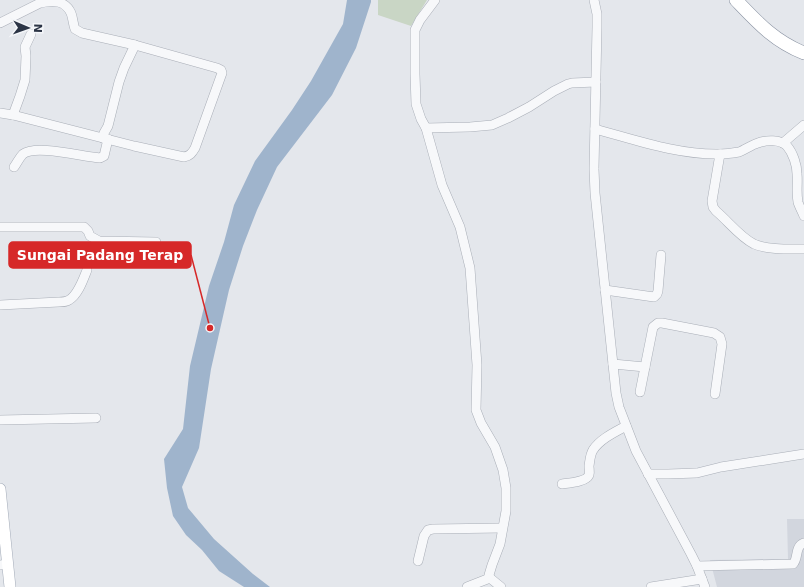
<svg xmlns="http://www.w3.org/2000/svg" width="804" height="587" font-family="'DejaVu Sans',sans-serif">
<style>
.built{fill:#d2d6de}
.green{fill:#c9d6c5}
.water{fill:#9fb4cc}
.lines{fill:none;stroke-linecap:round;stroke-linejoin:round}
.minor-casing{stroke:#a9aeb7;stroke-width:10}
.major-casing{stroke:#a3abb8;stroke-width:12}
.highway-casing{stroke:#8b94a3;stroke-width:14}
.minor{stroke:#f7f8fa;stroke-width:9}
.major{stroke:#fff;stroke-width:11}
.highway{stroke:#fff;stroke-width:13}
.leader{fill:none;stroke:#d62828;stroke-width:1.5}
.callout-dot{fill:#d62828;stroke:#f4f6f9;stroke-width:1.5}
.callout{fill:#d62828;stroke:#d62828;stroke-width:1.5}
.callout-label{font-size:14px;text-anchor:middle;font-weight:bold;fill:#fff}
</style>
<rect width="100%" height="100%" fill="#e4e7ec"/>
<!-- built -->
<path class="built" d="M 787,519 L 804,519 L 804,587 L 717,587 L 710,560 L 788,559 Z"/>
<!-- green -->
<path class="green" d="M 378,0 L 427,0 L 411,26 L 378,15 Z"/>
<!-- water -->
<path class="water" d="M 347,0 L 371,0 L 371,2 L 356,48 L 332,95 L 277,167 L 257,210 L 243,246 L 229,290 L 211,369 L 199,448 L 182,487 L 188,508 L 214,539 L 253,574 L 270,587 L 244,587 L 219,571 L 202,550 L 186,535 L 173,516 L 167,488 L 164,459 L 183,429 L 190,366 L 209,286 L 224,242 L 234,205 L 255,161 L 292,110 L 311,81 L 334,40 L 343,24 Z"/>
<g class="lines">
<defs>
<g id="minor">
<path d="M 435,0 L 420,20 L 415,30 L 415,74 L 416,104 L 421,119 L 426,128 L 442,185 L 460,227 L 470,268 L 477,365 L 476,410 L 481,423 L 495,447 L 503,470 L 506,488 L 506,511 L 500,544 L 492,565 L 489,575 L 490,578 L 501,587"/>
<path d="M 594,0 L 597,14 L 597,27 L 594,169 L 595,193 L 616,393 L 619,407 L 636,451 L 691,554 L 697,566 L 705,587"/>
<path d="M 0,23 L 40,3 C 53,0 65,0 71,13 C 73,18 73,24 75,29 L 82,33 L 135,45 L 217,68 L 221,70 L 222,73 L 195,148 C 192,153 190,156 184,157 L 134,146 L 13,115 L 0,113"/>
<path d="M 13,115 L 20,96 L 25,80 L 26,56 L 25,47 L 31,34"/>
<path d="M 426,128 L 470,127 L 492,125 L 508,118 L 529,107 L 554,91 L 568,84 L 572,83 L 596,82"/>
<path d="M 595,129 C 636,140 678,155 720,154 C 726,154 733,153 739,152 C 745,150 751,145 758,143 C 766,140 780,139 787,146 C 793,153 797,165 797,174 C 798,183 796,192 798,202 C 799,206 802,211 804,216"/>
<path d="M 103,138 L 104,133 L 108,126 L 119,82 L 124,68 L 135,45"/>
<path d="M 783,143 L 804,125"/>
<path d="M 720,154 L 712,201 L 713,207 L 716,211 C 728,221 740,237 754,244 C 768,250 789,249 804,249"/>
<path d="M 14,167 C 17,163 19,158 23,154 C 36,144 83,157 100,158 L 104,156 L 108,139"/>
<path d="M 0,227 L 84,227 L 88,231 L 90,236 L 99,241 L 156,242"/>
<path d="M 605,290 L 654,297 L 657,294 L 658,291 L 661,255"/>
<path d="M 0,305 L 59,302 C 62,302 66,302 69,300 C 78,295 83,280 87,270"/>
<path d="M 613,364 L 645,367"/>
<path d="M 640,392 L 653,327 L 658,323 L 662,323 L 714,333 L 720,337 L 722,344 L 715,394"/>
<path d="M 0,420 L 96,418"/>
<path d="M 648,474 L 668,474 L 697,473 L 721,467 L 804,454"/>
<path d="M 562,484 C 569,483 586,482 589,475 C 590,472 589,469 589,466 C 590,460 590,455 593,450 C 600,439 615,432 626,426"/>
<path d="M 418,561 L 424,536 L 428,530 L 433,529 L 502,528"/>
<path d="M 0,565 L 8,564"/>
<path d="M 697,566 L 793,564 C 799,558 794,547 804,543"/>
<path d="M 467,587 L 490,578"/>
<path d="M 651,587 L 702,579"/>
</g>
<path id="major" d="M 0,489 L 10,587"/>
<path id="highway" d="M 736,0 C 757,22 774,41 804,53"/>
</defs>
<!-- minor casing -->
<use href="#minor" class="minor-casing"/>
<!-- major casing -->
<use href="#major" class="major-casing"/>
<!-- highway casing -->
<use href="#highway" class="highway-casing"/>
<!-- minor -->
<use href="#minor" class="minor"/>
<!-- major -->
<use href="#major" class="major"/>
<!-- highway -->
<use href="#highway" class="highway"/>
</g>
<!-- callouts -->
<path class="leader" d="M210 328L191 255"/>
<circle class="callout-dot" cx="210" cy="328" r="4"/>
<rect class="callout" x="9" y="242" width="182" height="26" rx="4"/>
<g class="callout-label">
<text x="100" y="260">Sungai Padang Terap</text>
</g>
<!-- north arrow -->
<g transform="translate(28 28) rotate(92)" stroke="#f4f6f9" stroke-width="3" paint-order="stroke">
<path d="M0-3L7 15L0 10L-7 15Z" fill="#2b3445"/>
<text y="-6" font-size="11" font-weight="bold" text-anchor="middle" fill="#2b3445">N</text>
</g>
</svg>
